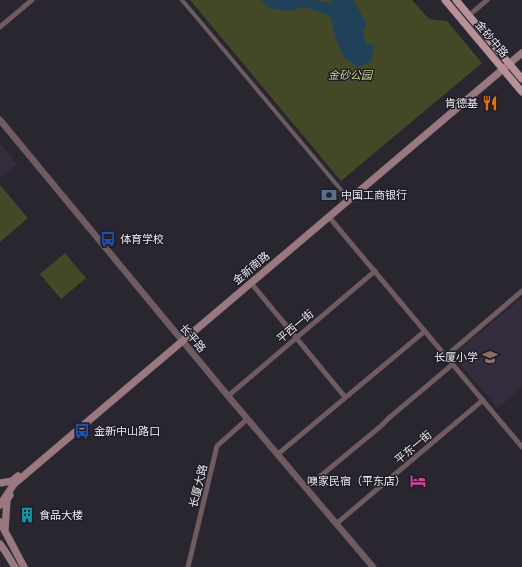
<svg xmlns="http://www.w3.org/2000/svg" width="522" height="567" font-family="'Roboto Serif','Noto Sans SC',serif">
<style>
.built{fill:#332d3d}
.green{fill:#434826}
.water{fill:#21415b}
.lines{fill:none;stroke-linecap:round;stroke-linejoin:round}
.pedestrian-casing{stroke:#45414b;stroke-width:4.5}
.minor-casing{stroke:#45414b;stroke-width:5.5}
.tertiary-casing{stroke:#45414b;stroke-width:7}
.secondary-casing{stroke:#45414b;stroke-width:8}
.primary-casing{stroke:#45414b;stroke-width:8}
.pedestrian{stroke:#705c60;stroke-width:3.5}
.minor{stroke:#705c60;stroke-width:4.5}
.tertiary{stroke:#705c60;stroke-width:6}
.secondary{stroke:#99797f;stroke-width:7}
.primary{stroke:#b89097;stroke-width:7}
.labels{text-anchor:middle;stroke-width:3;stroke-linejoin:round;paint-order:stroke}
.street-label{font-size:11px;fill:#ebe9f0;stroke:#201d26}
.park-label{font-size:11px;font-style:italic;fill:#c5d08d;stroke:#201d26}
.poi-label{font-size:11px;fill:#ebe9f0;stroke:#201d26;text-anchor:start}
</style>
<rect width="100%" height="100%" fill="#2a2630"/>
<!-- built -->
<g class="built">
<path d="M 0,144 L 17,164 L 0,177 Z"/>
<path d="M 522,298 L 522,387 L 498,408 L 458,362 L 457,352 Z"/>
</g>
<!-- green -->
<g class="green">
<path d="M 190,0 L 412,0 L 429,19 L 447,21 L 482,63 L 341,181 Z"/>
<path d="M 0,185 L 28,218 L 0,242 Z"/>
<path d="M 65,253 L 86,278 L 61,299 L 40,274 Z"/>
</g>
<!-- water -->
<path class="water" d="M 260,0 L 314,0 L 331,3 L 332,0 L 353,0 L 367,24 L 363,31 L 366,43 L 374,45 L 371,62 L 357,67 L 344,57 L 335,38 L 331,19 L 328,15 L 305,7 L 288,11 L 269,8 Z"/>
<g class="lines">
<defs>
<path id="pedestrian" d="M 182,0 L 347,197"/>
<g id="minor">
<path d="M 473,12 L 487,0"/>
<path d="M 0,27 L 32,0"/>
<path d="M 329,217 L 522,447"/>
<path d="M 251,283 L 345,397"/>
<path d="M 446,356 L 522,291"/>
<path d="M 228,396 L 375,271"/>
<path d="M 278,454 L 425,331"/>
<path d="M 306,488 L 381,426 L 390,417 L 453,364"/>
<path d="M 336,524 L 483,400"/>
<path d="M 188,567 L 217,446 L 245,421"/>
</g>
<path id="tertiary" d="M 0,120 L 228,396 L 373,567"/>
<g id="secondary">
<path d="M 0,483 L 12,481 L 18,476"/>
<path d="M 0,505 L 14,484 L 522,53"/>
<path d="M 0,522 L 24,567"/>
<path d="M 5,530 L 7,500 L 10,495"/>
<path d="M 0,544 L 5,551 L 15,567"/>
</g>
<g id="primary">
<path d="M 445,0 L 522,92"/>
<path d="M 456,0 L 522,79"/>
</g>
</defs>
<!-- pedestrian casing -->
<use href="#pedestrian" class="pedestrian-casing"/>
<!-- minor casing -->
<use href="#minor" class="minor-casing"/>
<!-- tertiary casing -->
<use href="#tertiary" class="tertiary-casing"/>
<!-- secondary casing -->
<use href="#secondary" class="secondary-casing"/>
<!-- primary casing -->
<use href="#primary" class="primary-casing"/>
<!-- pedestrian -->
<use href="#pedestrian" class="pedestrian"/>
<!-- minor -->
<use href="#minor" class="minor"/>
<!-- tertiary -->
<use href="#tertiary" class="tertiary"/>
<!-- secondary -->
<use href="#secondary" class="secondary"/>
<!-- primary -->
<use href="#primary" class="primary"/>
</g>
<!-- icons -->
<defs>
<symbol id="restaurant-bare" viewBox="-9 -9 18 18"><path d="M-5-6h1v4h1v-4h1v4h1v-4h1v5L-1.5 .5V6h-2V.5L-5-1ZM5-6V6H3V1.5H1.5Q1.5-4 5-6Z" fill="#e8710a" stroke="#201d26" stroke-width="2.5" paint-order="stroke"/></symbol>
<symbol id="bank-bare" viewBox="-9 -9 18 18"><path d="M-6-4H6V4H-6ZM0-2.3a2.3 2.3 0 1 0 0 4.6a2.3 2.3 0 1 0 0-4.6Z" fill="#5c6f8a" stroke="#201d26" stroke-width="2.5" paint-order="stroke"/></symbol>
<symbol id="bus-bare" viewBox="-9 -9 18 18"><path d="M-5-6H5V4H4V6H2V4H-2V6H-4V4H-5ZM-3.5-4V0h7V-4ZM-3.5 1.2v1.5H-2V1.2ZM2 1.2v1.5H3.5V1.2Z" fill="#1a4fb4" stroke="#201d26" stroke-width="2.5" paint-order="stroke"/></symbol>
<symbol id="school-bare" viewBox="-9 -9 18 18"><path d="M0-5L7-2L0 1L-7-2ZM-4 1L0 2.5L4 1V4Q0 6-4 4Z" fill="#8d6e63" stroke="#201d26" stroke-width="2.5" paint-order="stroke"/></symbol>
<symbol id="hotel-bare" viewBox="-9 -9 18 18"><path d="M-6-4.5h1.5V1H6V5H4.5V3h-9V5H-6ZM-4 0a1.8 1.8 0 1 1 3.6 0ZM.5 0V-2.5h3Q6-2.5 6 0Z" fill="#d1479c" stroke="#201d26" stroke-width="2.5" paint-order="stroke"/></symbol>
<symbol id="building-bare" viewBox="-9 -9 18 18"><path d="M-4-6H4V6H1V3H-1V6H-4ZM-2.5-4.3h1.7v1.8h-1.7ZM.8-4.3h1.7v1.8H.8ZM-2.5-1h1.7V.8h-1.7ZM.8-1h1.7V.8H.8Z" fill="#0f9aa8" stroke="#201d26" stroke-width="2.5" paint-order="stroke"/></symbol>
</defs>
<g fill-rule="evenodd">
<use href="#restaurant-bare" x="479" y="92" width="22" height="22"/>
<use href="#bank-bare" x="318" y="184" width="22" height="22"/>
<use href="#bus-bare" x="97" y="228" width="22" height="22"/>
<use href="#school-bare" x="479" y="346" width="22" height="22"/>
<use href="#bus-bare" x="71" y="420" width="22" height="22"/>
<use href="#hotel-bare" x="407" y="470" width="22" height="22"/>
<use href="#building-bare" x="16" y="504" width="22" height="22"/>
</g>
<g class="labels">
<!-- street labels -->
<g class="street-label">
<text transform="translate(492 39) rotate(50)" y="4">金砂中路</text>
<text transform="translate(251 268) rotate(-40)" y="4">金新南路</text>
<text transform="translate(295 326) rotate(-40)" y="4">平西一街</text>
<text transform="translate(193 338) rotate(50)" y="4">长平路</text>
<text transform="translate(413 447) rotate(-40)" y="4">平东一街</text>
<text transform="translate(198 486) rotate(-76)" y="4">长厦大路</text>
</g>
<!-- park labels -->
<g class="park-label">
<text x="350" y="79">金砂公园</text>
</g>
<!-- poi labels -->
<g class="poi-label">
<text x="478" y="107" text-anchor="end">肯德基</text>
<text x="341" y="199">中国工商银行</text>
<text x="120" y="243">体育学校</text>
<text x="478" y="361" text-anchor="end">长厦小学</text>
<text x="94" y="435">金新中山路口</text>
<text x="406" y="485" text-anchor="end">噢家民宿（平东店）</text>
<text x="39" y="519">食品大楼</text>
</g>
</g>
</svg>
